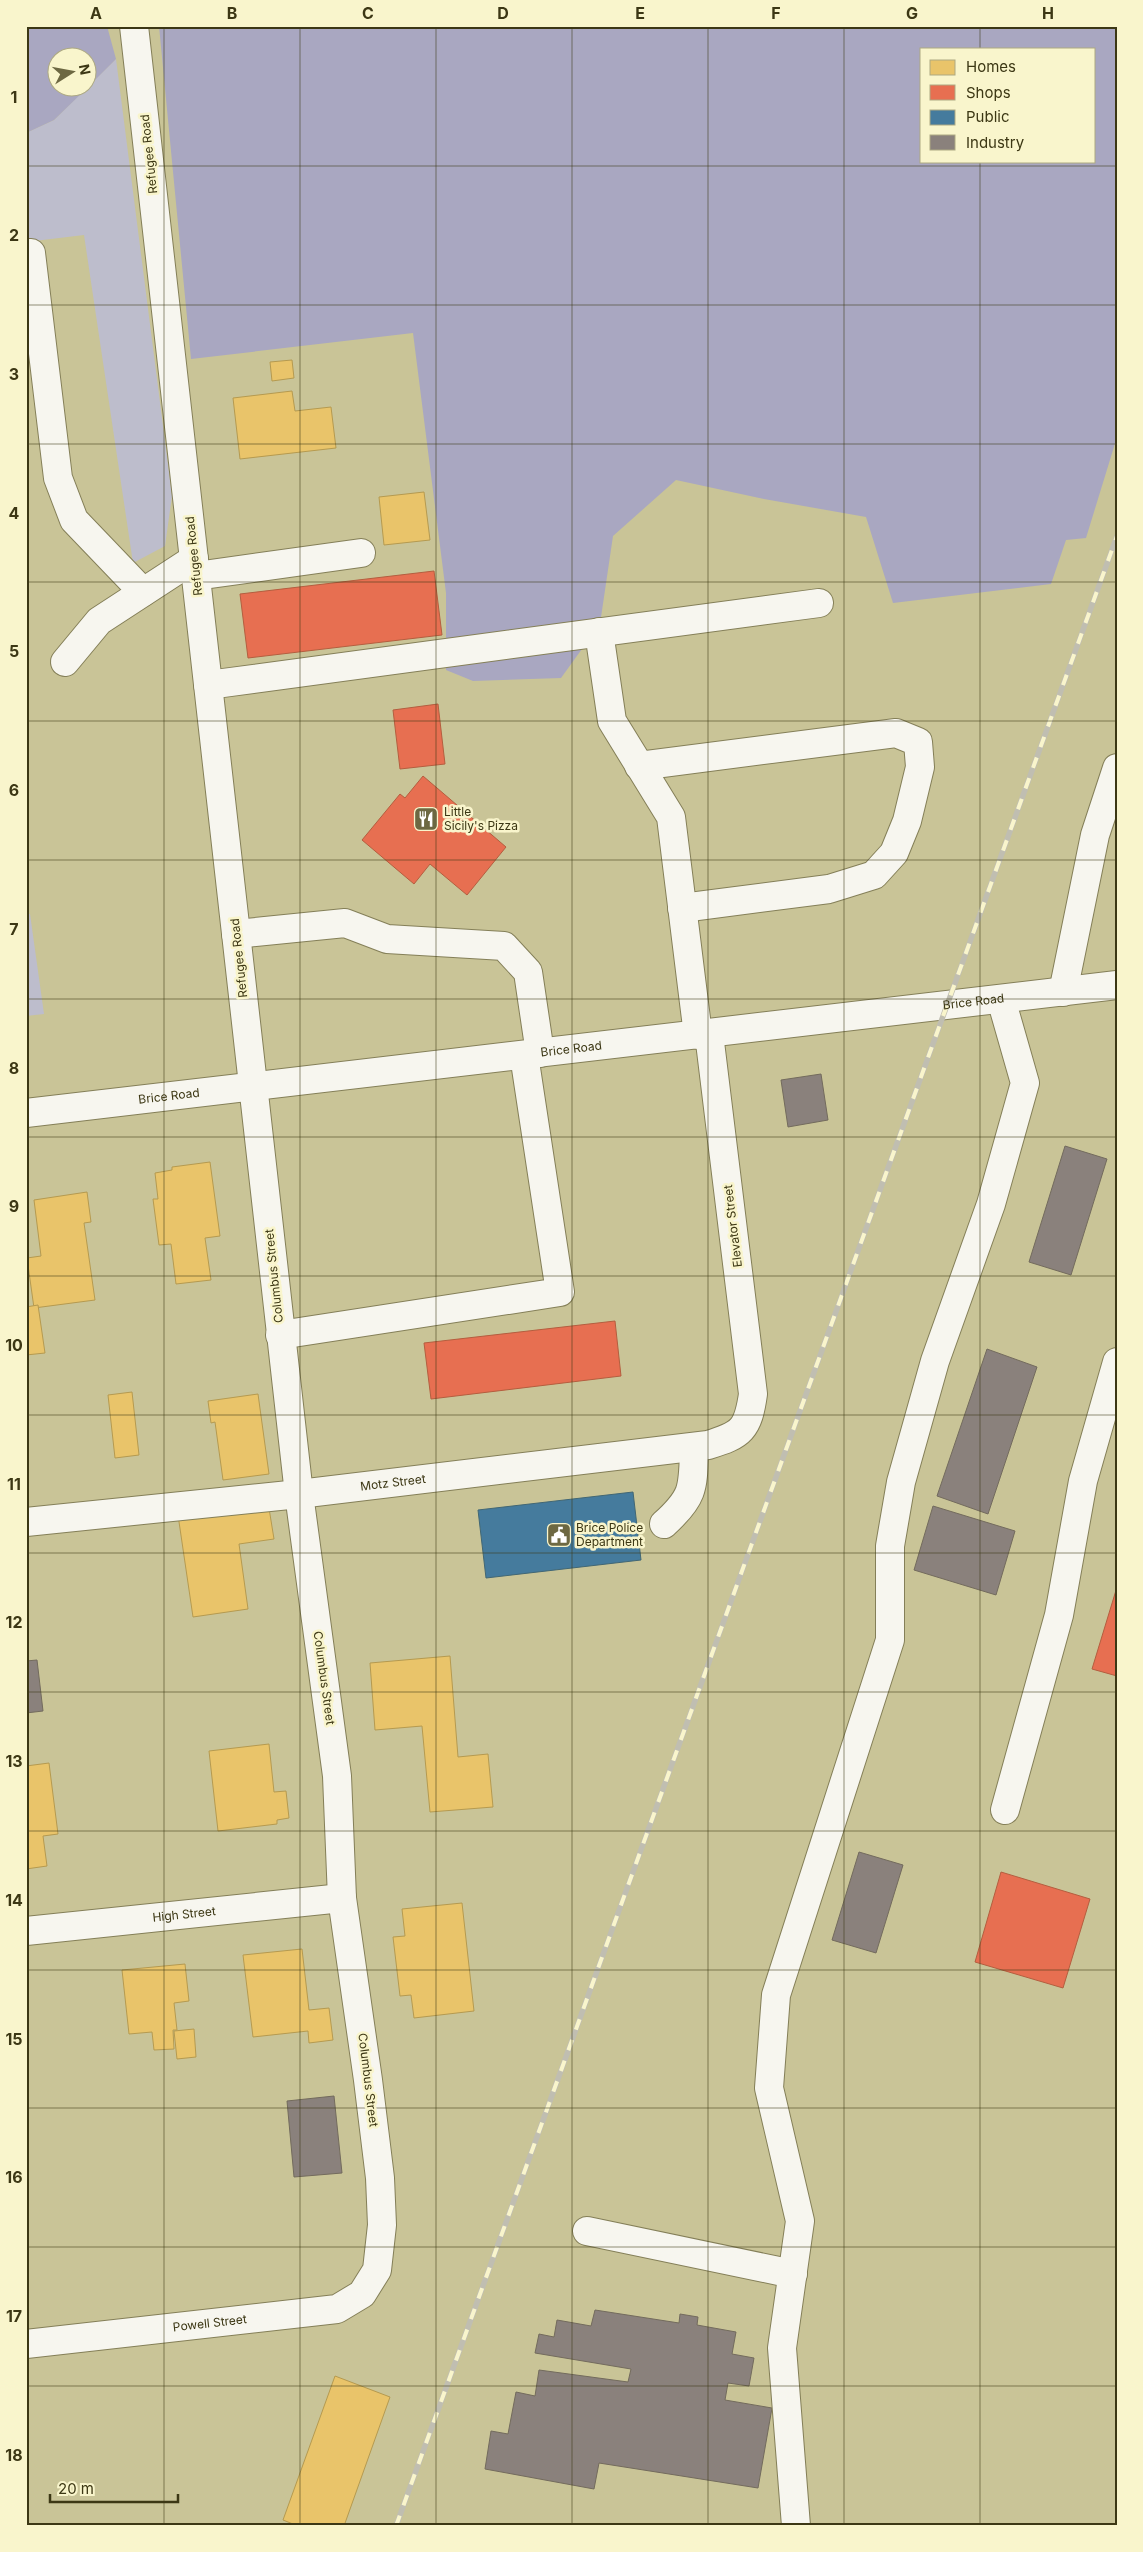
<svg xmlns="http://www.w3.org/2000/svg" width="1143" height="2552" font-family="Inter,sans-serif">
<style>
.green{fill:#bdbdcc}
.forest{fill:#a9a7c1;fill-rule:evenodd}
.homes{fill:#e9c46a;stroke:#b59a50}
.shops{fill:#e76f51;stroke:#b45e3f}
.public{fill:#457b9d;stroke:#426774}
.industry{fill:#8a817c;stroke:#736b5d}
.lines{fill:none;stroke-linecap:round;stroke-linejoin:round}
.minor-casing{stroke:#847f58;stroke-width:30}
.major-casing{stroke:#847f58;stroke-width:30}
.minor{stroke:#f7f6ef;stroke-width:28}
.major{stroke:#f7f6ef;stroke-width:28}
.rail-casing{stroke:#c0beb1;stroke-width:5.5}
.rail{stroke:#f9f5cc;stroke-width:4;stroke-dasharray:11;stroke-linecap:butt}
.grid{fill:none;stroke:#3c3714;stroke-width:1;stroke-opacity:0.55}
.labels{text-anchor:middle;stroke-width:5;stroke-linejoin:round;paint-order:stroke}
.street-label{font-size:12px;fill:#3c3714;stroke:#f9f5cc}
.poi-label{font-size:12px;fill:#3c3714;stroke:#f9f5cc;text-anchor:start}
.neatline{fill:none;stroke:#3c3714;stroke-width:2}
.grid-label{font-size:16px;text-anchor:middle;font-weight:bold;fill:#3c3714}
</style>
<rect width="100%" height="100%" fill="#c9c497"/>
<!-- green -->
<g class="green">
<path d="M 116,59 L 172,496 L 165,546 L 133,563 L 84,235 L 26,242 L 26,133 L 54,120 Z"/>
<path d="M 26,914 L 30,914 L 44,1014 L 26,1016 Z"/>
</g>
<!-- forest -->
<g class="forest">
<path d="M 26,26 L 107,26 L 116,59 L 88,87 L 88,58 L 58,58 L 58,88 L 87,88 L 54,120 L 26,133 Z"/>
<path d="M 159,26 L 1117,26 L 1117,437 L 1086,538 L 1066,540 L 1051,584 L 893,603 L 866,517 L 764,499 L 676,480 L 613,536 L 600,624 L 561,678 L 473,681 L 446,670 L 446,593 L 413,333 L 191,359 ZM 922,49 L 1094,49 L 1094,161 L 922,161 Z"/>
</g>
<!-- homes -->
<g class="homes">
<path d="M 292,360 L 294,378 L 272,381 L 270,362 Z"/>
<path d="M 292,391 L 295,411 L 331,407 L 336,448 L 240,459 L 233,398 Z"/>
<path d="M 424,492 L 430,540 L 384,545 L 379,497 Z"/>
<path d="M 210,1162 L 220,1236 L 205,1238 L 211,1280 L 176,1284 L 171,1244 L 159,1245 L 153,1199 L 158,1199 L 155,1173 L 172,1170 L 172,1167 Z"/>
<path d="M 87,1192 L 91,1222 L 84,1223 L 95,1300 L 34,1308 L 27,1258 L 41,1256 L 34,1200 Z"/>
<path d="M 38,1305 L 45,1353 L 26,1355 L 26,1307 Z"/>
<path d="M 132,1392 L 139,1455 L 115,1458 L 108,1395 Z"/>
<path d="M 258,1394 L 269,1474 L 223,1480 L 215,1422 L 211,1423 L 208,1401 Z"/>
<path d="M 268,1502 L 274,1539 L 239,1544 L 248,1609 L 193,1617 L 178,1515 Z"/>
<path d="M 450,1656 L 458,1757 L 488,1754 L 493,1807 L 430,1812 L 422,1726 L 375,1730 L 370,1663 Z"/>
<path d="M 269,1744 L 274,1792 L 286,1791 L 289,1818 L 277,1820 L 277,1824 L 218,1831 L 209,1751 Z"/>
<path d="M 49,1763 L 58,1834 L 43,1836 L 47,1866 L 26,1869 L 26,1766 Z"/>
<path d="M 462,1903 L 474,2011 L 414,2018 L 411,1995 L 400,1996 L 393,1937 L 405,1936 L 402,1909 Z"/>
<path d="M 302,1949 L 309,2010 L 329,2008 L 333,2040 L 309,2043 L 308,2031 L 253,2037 L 243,1955 Z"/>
<path d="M 185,1964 L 189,2001 L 174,2003 L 177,2030 L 173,2030 L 174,2049 L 154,2050 L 152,2032 L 129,2034 L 122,1970 Z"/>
<path d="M 194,2029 L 196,2057 L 177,2059 L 174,2031 Z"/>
<path d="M 335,2376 L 390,2397 L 344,2526 L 298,2526 L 283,2520 Z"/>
</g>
<!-- shops -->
<g class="shops">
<path d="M 434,571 L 442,635 L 248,658 L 240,594 Z"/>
<path d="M 438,704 L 445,764 L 400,769 L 393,710 Z"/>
<path d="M 423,776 L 506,847 L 467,895 L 430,864 L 414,884 L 362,840 L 400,794 L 405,798 Z"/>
<path d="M 615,1321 L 621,1376 L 431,1399 L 424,1343 Z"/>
<path d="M 1117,1587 L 1117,1676 L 1092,1669 Z"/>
<path d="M 1001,1872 L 1090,1899 L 1063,1988 L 975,1962 Z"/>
</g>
<!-- public -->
<path class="public" d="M 633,1492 L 641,1560 L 486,1578 L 478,1510 Z"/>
<!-- industry -->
<g class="industry">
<path d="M 821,1074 L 828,1120 L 788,1127 L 781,1080 Z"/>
<path d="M 1065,1146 L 1107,1159 L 1071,1275 L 1029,1262 Z"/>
<path d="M 987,1349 L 1037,1367 L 988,1514 L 937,1496 Z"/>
<path d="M 933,1506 L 1015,1531 L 996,1595 L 914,1570 Z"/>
<path d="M 37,1660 L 43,1711 L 26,1713 L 26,1661 Z"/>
<path d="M 859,1852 L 903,1865 L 876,1953 L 832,1940 Z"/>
<path d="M 334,2096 L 342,2173 L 294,2177 L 287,2101 Z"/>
<path d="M 595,2310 L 679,2323 L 680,2314 L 698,2317 L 697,2325 L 736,2332 L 732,2354 L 754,2358 L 749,2386 L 728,2383 L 725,2400 L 772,2408 L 758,2488 L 599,2463 L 594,2489 L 485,2469 L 491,2431 L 508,2434 L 516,2392 L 535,2396 L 539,2370 L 628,2382 L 631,2369 L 535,2353 L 539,2334 L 554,2337 L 557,2320 L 591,2326 Z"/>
</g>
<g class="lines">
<defs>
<g id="minor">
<path d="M 31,253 L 58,478 L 74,520 L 143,592"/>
<path d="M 196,576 L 361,553"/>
<path d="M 599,632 L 612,721 L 671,817 L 698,1035"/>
<path d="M 65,662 L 99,621 L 194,559"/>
<path d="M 208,685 L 819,603"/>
<path d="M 639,766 L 896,733 L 918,742 L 920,767 L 907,821 L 894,853 L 874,875 L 829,889 L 682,908"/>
<path d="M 236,934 L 345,923 L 387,939 L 504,946 L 528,972 L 540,1053"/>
<path d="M 1063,992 L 1095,835 L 1117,768"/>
<path d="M 280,1335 L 560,1292 L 524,1055"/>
<path id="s1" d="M 26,1522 L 299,1494 L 708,1445 C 742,1435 748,1429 753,1394 L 709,1034"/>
<path d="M 664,1524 C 695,1496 693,1487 694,1447"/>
<path d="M 1005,1810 L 1059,1615 L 1083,1481 L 1117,1362"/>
<path id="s2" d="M 26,1931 L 342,1898"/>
<path d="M 587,2231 L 793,2274"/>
<path id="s3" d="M 26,2344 L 337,2309 L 362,2294 L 377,2270 L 382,2225 L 380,2178 L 368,2080 L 342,1898 L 337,1776 L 299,1494 L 134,26"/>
<path d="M 796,2526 L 782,2348 L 800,2221 L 769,2088 L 776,1995 L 890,1640 L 890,1546 L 901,1482 L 935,1361 L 991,1204 L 1025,1083 L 1001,999"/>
</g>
<g id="major">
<path id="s4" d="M 26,1113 L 1117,985"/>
</g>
</defs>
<!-- minor casing -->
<use href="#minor" class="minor-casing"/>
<!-- major casing -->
<use href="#major" class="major-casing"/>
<!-- minor -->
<use href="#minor" class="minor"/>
<!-- major -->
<use href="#major" class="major"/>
<defs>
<path id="rail" d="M 396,2526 L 1117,536"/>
</defs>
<!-- rail casing -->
<use href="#rail" class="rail-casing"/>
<!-- rail -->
<use href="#rail" class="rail"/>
</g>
<!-- grid -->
<path class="grid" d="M 164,26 L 164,2526M 300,26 L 300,2526M 436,26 L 436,2526M 572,26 L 572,2526M 708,26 L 708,2526M 844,26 L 844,2526M 980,26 L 980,49M 980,161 L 980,2526M 26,166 L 1117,166M 26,305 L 1117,305M 26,444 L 1117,444M 26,582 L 1117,582M 26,721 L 1117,721M 26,860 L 1117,860M 26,999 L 1117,999M 26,1137 L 1117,1137M 26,1276 L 1117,1276M 26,1415 L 1117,1415M 26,1553 L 1117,1553M 26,1692 L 1117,1692M 26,1831 L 1117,1831M 26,1970 L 1117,1970M 26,2108 L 1117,2108M 26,2247 L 1117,2247M 26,2386 L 1117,2386"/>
<!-- icons -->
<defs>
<symbol id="restaurant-square" viewBox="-11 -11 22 22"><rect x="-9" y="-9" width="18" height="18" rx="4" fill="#6d6842" stroke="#f9f5cc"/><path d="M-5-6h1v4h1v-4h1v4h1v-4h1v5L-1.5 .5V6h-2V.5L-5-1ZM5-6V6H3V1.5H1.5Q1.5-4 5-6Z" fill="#fff"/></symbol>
<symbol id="civic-square" viewBox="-11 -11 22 22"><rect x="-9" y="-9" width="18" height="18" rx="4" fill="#6d6842" stroke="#f9f5cc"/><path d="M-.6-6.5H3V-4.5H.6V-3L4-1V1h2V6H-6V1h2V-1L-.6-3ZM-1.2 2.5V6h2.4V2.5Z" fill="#fff"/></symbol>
</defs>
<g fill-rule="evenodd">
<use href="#restaurant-square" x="412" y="805" width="28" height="28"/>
<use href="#civic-square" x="545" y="1521" width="28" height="28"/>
</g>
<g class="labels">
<!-- street labels -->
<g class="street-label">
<text transform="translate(149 154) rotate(-96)" y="4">Refugee Road</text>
<text transform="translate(194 556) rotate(-96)" y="4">Refugee Road</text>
<text transform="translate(239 958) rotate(-96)" y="4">Refugee Road</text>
<text dy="4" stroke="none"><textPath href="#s4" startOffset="954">Brice Road</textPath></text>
<text dy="4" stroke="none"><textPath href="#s4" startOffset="549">Brice Road</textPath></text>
<text dy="4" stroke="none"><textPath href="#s4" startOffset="144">Brice Road</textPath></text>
<text transform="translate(733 1226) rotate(-97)" y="4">Elevator Street</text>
<text transform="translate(274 1276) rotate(-96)" y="4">Columbus Street</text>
<text dy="4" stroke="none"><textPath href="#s1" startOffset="369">Motz Street</textPath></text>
<text transform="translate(324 1678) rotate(82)" y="4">Columbus Street</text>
<text dy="4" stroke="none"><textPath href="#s2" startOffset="159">High Street</textPath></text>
<text transform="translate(368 2080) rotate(83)" y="4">Columbus Street</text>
<text dy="4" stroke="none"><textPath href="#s3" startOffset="185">Powell Street</textPath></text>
</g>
<!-- poi labels -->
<g class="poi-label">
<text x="444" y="816">Little<tspan x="444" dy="14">Sicily's Pizza</tspan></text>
<text x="576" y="1532">Brice Police<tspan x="576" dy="14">Department</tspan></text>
</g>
</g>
<!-- border -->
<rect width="1143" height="2552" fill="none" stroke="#f9f5cc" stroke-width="55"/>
<!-- legend -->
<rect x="920" y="48" width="175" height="115" fill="#f9f5cc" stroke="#ada982"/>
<rect x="930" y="60" width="25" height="15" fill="#e9c46a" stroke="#ada982"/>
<text x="966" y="72" font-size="15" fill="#3c3714">Homes</text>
<rect x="930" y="85" width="25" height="15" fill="#e76f51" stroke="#ada982"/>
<text x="966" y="98" font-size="15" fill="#3c3714">Shops</text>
<rect x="930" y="110" width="25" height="15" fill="#457b9d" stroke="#ada982"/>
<text x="966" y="122" font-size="15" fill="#3c3714">Public</text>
<rect x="930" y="135" width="25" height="15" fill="#8a817c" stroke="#ada982"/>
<text x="966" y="148" font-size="15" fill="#3c3714">Industry</text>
<!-- north arrow -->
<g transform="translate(72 72) rotate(79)"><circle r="24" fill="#f9f5cc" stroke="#ada982"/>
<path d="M0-4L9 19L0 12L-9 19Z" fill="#6d6842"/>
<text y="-8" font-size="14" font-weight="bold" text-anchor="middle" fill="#3c3714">N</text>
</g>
<!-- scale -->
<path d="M50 2494v8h128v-8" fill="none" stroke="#3c3714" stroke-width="2.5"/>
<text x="58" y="2494" font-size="15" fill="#3c3714" stroke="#f9f5cc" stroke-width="4" paint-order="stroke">20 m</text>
<rect x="28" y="28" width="1088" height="2496" class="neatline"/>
<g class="grid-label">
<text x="96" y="19">A</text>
<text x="232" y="19">B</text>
<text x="368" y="19">C</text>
<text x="503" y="19">D</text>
<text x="640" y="19">E</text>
<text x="776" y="19">F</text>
<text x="912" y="19">G</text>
<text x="1048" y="19">H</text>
<text x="14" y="103">1</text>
<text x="14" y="241">2</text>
<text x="14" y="380">3</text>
<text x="14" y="519">4</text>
<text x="14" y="657">5</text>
<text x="14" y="796">6</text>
<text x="14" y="935">7</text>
<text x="14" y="1074">8</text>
<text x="14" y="1212">9</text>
<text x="14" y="1351">10</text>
<text x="14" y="1490">11</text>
<text x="14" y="1628">12</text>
<text x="14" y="1767">13</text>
<text x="14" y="1906">14</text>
<text x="14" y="2045">15</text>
<text x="14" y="2183">16</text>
<text x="14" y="2322">17</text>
<text x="14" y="2461">18</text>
</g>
</svg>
